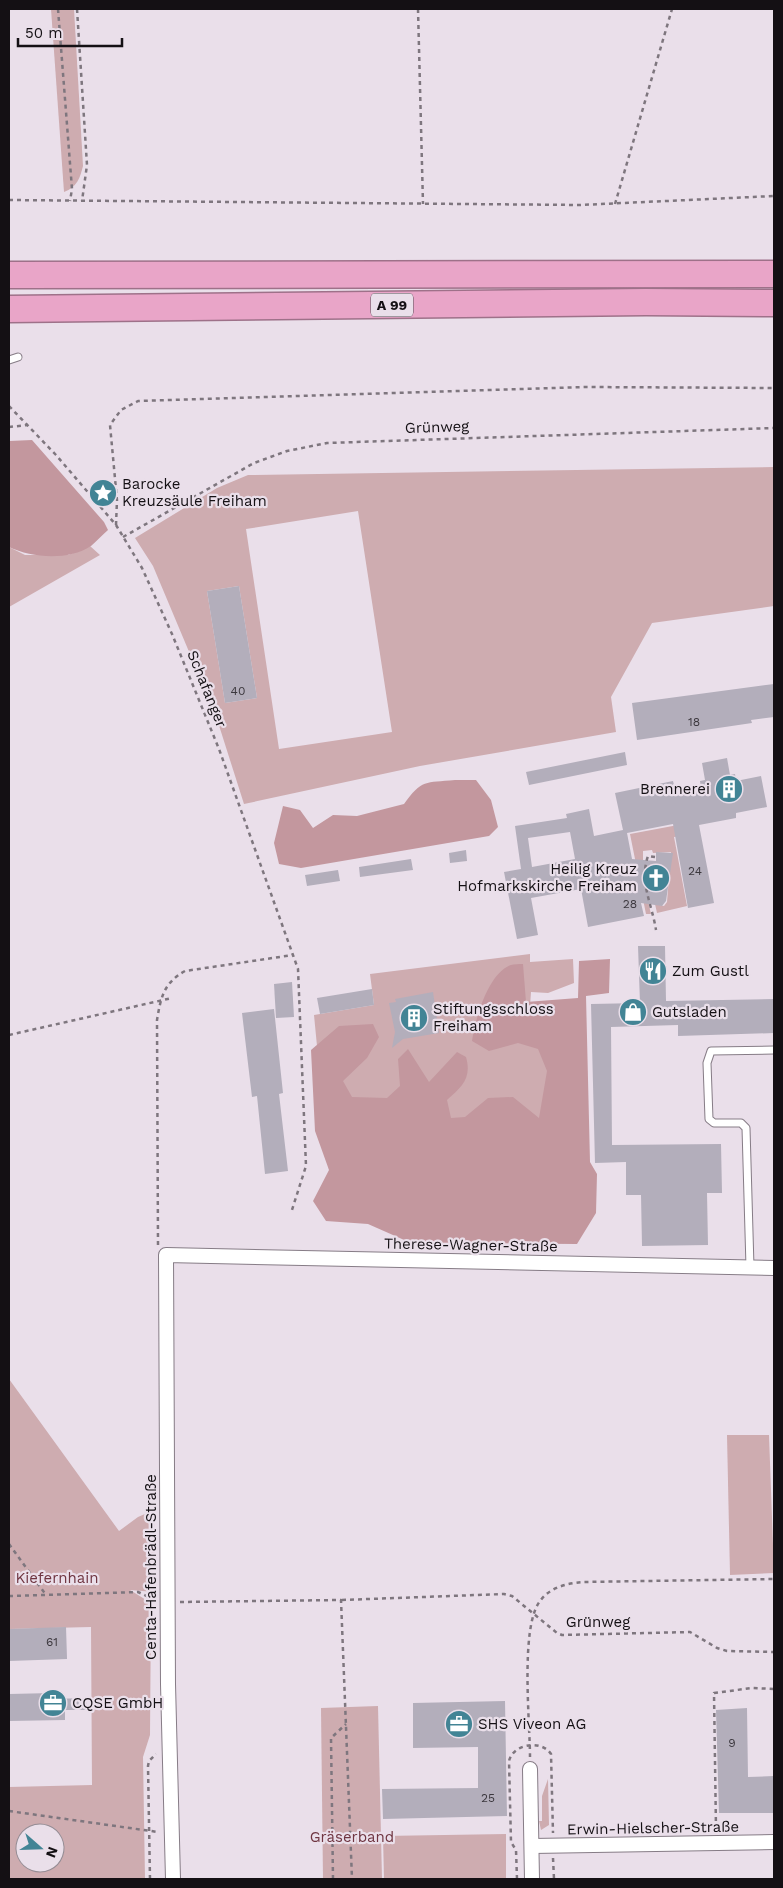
<svg xmlns="http://www.w3.org/2000/svg" width="783" height="1888" font-family="'Work Sans',sans-serif">
<style>
.green{fill:#ceacb0;fill-rule:evenodd}
.forest{fill:#c3979e}
.building{fill:#b3aebb;fill-rule:evenodd}
.lines{fill:none;stroke-linecap:round;stroke-linejoin:round}
.lane-casing{stroke:#867c86;stroke-width:9}
.street-casing{stroke:#867c86;stroke-width:16}
.highway-casing{stroke:#9e7189;stroke-width:29}
.path{stroke:#7e767e;stroke-width:2.5;stroke-dasharray:4 4;stroke-linecap:butt}
.lane{stroke:#fff;stroke-width:7}
.street{stroke:#fff;stroke-width:14}
.highway{stroke:#e9a5c8;stroke-width:26}
.labels{text-anchor:middle;stroke-width:4.5;stroke-linejoin:round;paint-order:stroke}
.number-label{font-size:12px;fill:#3c383e}
.shield{fill:#eadfea;stroke:#544e54;stroke-width:1}
.shield-label{font-size:14px;font-weight:bold;fill:#141014}
.street-label{font-size:15px;fill:#141014;stroke:#eadfea}
.poi-label{font-size:15px;fill:#141014;stroke:#eadfea;text-anchor:start}
.park-label{font-size:15px;fill:#6f3541;stroke:#eadfea}
</style>
<rect width="100%" height="100%" fill="#eadfea"/>
<!-- green -->
<g class="green">
<path d="M 51,9 L 74,9 L 83,166 C 80,178 77,187 64,192 Z"/>
<path d="M 774,467 L 774,606 L 652,623 L 611,697 L 616,732 L 420,766 L 244,804 L 216,716 L 153,566 L 135,538 L 217,488 L 248,475 ZM 358,511 L 392,732 L 279,749 L 246,529 ZM 239,586 L 257,698 L 225,703 L 207,591 Z"/>
<path d="M 90,546 L 100,555 L 9,607 L 9,547 L 25,555 L 68,555 Z"/>
<path d="M 678,825 L 681,836 L 674,837 L 687,906 L 657,913 L 655,904 L 664,906 L 667,902 L 671,852 L 653,853 L 652,850 L 643,851 L 643,864 L 640,869 L 651,914 L 646,914 L 630,834 Z"/>
<path d="M 530,954 L 530,962 L 573,959 L 574,983 L 548,993 L 531,992 L 530,1006 L 584,1152 L 329,1170 L 314,1015 L 374,1005 L 370,974 Z"/>
<path d="M 9,1379 L 119,1531 L 138,1517 L 154,1510 L 155,1592 L 130,1590 L 151,1603 L 150,1735 L 143,1757 L 145,1879 L 9,1879 L 9,1787 L 92,1785 L 91,1627 L 9,1629 ZM 25,1833 L 55,1833 L 55,1863 L 25,1863 Z"/>
<path d="M 727,1435 L 769,1435 L 774,1573 L 730,1575 Z"/>
<path d="M 378,1706 L 382,1879 L 323,1879 L 321,1708 Z"/>
<path d="M 548,1779 L 549,1825 L 541,1830 L 539,1821 L 542,1821 L 542,1796 Z"/>
<path d="M 506,1834 L 506,1879 L 384,1879 L 383,1836 Z"/>
</g>
<!-- forest -->
<g class="forest">
<path d="M 32,440 L 104,522 L 108,530 C 102,535 97,541 91,546 C 68,561 32,558 9,547 L 9,441 Z"/>
<path d="M 455,780 L 476,780 L 491,800 L 498,827 L 489,836 L 301,868 L 279,864 L 274,843 L 283,806 L 300,810 L 313,828 L 333,815 L 357,816 L 404,804 C 422,779 425,783 455,780 Z"/>
<path d="M 610,959 L 609,993 L 586,996 L 590,1162 L 597,1174 L 596,1213 L 577,1244 L 411,1243 L 368,1224 L 326,1221 L 313,1201 L 329,1170 L 315,1131 L 311,1050 L 339,1026 L 373,1024 L 379,1037 L 367,1058 L 343,1081 L 352,1097 L 387,1098 L 400,1086 L 398,1059 L 408,1049 L 429,1082 L 457,1052 L 466,1057 C 472,1078 462,1087 447,1100 L 451,1118 L 465,1117 L 488,1098 L 513,1097 L 539,1118 L 547,1071 L 538,1049 L 518,1043 L 489,1051 L 472,1041 C 475,1020 488,973 511,965 C 514,964 519,964 523,964 L 526,1002 L 578,998 L 579,961 Z"/>
</g>
<!-- building -->
<g class="building">
<path d="M 239,586 L 257,698 L 225,703 L 207,591 Z"/>
<path d="M 774,684 L 774,717 L 751,720 L 752,723 L 637,740 L 632,703 Z"/>
<path d="M 625,752 L 627,765 L 529,785 L 526,772 Z"/>
<path d="M 727,758 L 730,775 L 735,774 L 736,781 L 761,776 L 767,807 L 736,813 L 736,818 L 699,825 L 714,903 L 688,908 L 673,824 L 627,833 L 632,859 L 656,861 L 656,852 L 673,853 L 666,901 L 662,906 L 641,903 L 644,916 L 588,927 L 581,889 L 531,898 L 538,935 L 517,939 L 504,872 L 521,869 L 515,826 L 567,818 L 566,814 L 589,809 L 594,836 L 623,830 L 615,793 L 673,781 L 676,793 L 701,788 L 700,781 L 705,780 L 702,763 ZM 570,832 L 575,859 L 532,867 L 528,838 Z"/>
<path d="M 466,850 L 467,861 L 450,863 L 449,853 Z"/>
<path d="M 411,859 L 413,870 L 360,877 L 359,867 Z"/>
<path d="M 338,870 L 340,881 L 307,886 L 305,875 Z"/>
<path d="M 638,946 L 665,946 L 666,1001 L 774,999 L 774,1033 L 678,1036 L 678,1025 L 611,1027 L 612,1145 L 721,1144 L 722,1193 L 707,1193 L 708,1245 L 642,1246 L 641,1195 L 626,1195 L 626,1162 L 595,1163 L 591,1004 L 640,1003 Z"/>
<path d="M 292,982 L 294,1017 L 276,1018 L 274,984 Z"/>
<path d="M 372,989 L 374,1005 L 320,1014 L 317,998 Z"/>
<path d="M 433,992 L 439,1033 L 403,1039 L 392,1048 L 395,1032 L 389,1003 L 396,1002 L 395,999 Z"/>
<path d="M 274,1009 L 283,1093 L 279,1094 L 288,1171 L 265,1174 L 257,1096 L 252,1097 L 242,1013 Z"/>
<path d="M 66,1627 L 67,1659 L 9,1661 L 9,1629 Z"/>
<path d="M 53,1693 L 52,1699 L 87,1698 L 87,1710 L 65,1710 L 65,1720 L 9,1721 L 9,1694 Z"/>
<path d="M 505,1701 L 507,1816 L 383,1819 L 382,1789 L 478,1788 L 478,1747 L 413,1748 L 413,1703 Z"/>
<path d="M 747,1708 L 748,1777 L 774,1776 L 774,1813 L 719,1813 L 716,1710 Z"/>
</g>
<g class="lines">
<defs>
<g id="lane">
<path d="M 9,360 L 18,357"/>
<path d="M 750,1267 L 746,1128 L 741,1123 L 714,1123 L 709,1119 L 707,1063 L 711,1051 L 774,1050"/>
</g>
<g id="street">
<path d="M 530,1769 L 532,1879"/>
<path d="M 532,1846 L 774,1842"/>
<path d="M 173,1879 L 168,1684 L 166,1255 L 774,1268"/>
</g>
<g id="highway">
<path d="M 9,275 L 774,274"/>
<path d="M 9,309 L 646,302 L 774,303"/>
</g>
</defs>
<!-- lane casing -->
<use href="#lane" class="lane-casing"/>
<!-- street casing -->
<use href="#street" class="street-casing"/>
<!-- highway casing -->
<use href="#highway" class="highway-casing"/>
<!-- path -->
<g class="path">
<path d="M 58,9 L 72,189 L 70,201"/>
<path d="M 77,9 L 87,165 L 82,201"/>
<path d="M 418,9 L 423,204"/>
<path d="M 9,200 L 580,205 L 774,196"/>
<path d="M 615,204 L 672,9"/>
<path d="M 9,406 L 56,455 L 116,525 L 142,568 L 172,634 L 219,749 L 298,969 L 306,1166 L 291,1213"/>
<path d="M 9,427 L 28,425"/>
<path d="M 116,525 L 117,500 L 110,425 L 121,410 L 138,401 L 586,387 L 774,388"/>
<path d="M 123,537 L 254,463 L 287,451 L 327,443 L 774,428"/>
<path d="M 655,857 L 648,856 C 639,882 652,904 656,930"/>
<path d="M 9,1035 L 172,998"/>
<path d="M 158,1245 L 157,1020 C 161,996 164,983 185,971 L 293,955"/>
<path d="M 9,1544 L 46,1595"/>
<path d="M 9,1596 L 138,1592 L 155,1600"/>
<path d="M 342,1600 L 504,1594 L 512,1596 L 557,1633 L 562,1635 L 690,1632 L 717,1648 L 727,1651 L 774,1652"/>
<path d="M 180,1602 L 341,1600 L 352,1879"/>
<path d="M 530,1757 C 530,1722 520,1627 540,1601 C 550,1587 568,1583 584,1582 L 774,1579"/>
<path d="M 9,1811 L 158,1832"/>
<path d="M 716,1829 L 714,1693 L 752,1688 L 774,1689"/>
<path d="M 553,1858 L 554,1879"/>
<path d="M 150,1879 L 148,1766 L 149,1761 L 156,1754"/>
<path d="M 333,1879 L 331,1738 L 346,1724"/>
<path d="M 517,1879 L 516,1850 L 511,1842 L 509,1761 C 513,1744 541,1739 551,1754 L 553,1833"/>
</g>
<!-- lane -->
<use href="#lane" class="lane"/>
<!-- street -->
<use href="#street" class="street"/>
<!-- highway -->
<use href="#highway" class="highway"/>
</g>
<!-- icons -->
<defs>
<symbol id="sight-disc" viewBox="-11 -11 22 22"><circle r="9.5" fill="#428495" stroke="#eadfea"/><path d="M0-6L1.8-2.2L6-1.7L2.9 1.2L3.7 5.4L0 3.3L-3.7 5.4L-2.9 1.2L-6-1.7L-1.8-2.2Z" fill="#fff"/></symbol>
<symbol id="building-disc" viewBox="-11 -11 22 22"><circle r="9.5" fill="#428495" stroke="#eadfea"/><path d="M-4-6H4V6H1V3H-1V6H-4ZM-2.5-4.3h1.7v1.8h-1.7ZM.8-4.3h1.7v1.8H.8ZM-2.5-1h1.7V.8h-1.7ZM.8-1h1.7V.8H.8Z" fill="#fff"/></symbol>
<symbol id="church-disc" viewBox="-11 -11 22 22"><circle r="9.5" fill="#428495" stroke="#eadfea"/><path d="M-1.2-6h2.4v3.5h3.3v2.4h-3.3V6h-2.4V-.1h-3.3v-2.4h3.3Z" fill="#fff"/></symbol>
<symbol id="restaurant-disc" viewBox="-11 -11 22 22"><circle r="9.5" fill="#428495" stroke="#eadfea"/><path d="M-5-6h1v4h1v-4h1v4h1v-4h1v5L-1.5 .5V6h-2V.5L-5-1ZM5-6V6H3V1.5H1.5Q1.5-4 5-6Z" fill="#fff"/></symbol>
<symbol id="shop-disc" viewBox="-11 -11 22 22"><circle r="9.5" fill="#428495" stroke="#eadfea"/><path d="M-5-2.5h2.3a2.7 3.5 0 0 1 5.4 0H5L5.5 6h-11ZM-1.5-2.5h3a1.5 2.3 0 0 0-3 0Z" fill="#fff"/></symbol>
<symbol id="office-disc" viewBox="-11 -11 22 22"><circle r="9.5" fill="#428495" stroke="#eadfea"/><path d="M-6-3h4V-5.5h4V-3h4V5H-6ZM-1-4.5V-3h2v-1.5ZM-6 0V1H6V0Z" fill="#fff"/></symbol>
</defs>
<g fill-rule="evenodd">
<use href="#sight-disc" x="87" y="477" width="32" height="32"/>
<use href="#building-disc" x="713" y="773" width="32" height="32"/>
<use href="#church-disc" x="640" y="862" width="32" height="32"/>
<use href="#restaurant-disc" x="637" y="955" width="32" height="32"/>
<use href="#shop-disc" x="617" y="996" width="32" height="32"/>
<use href="#building-disc" x="398" y="1002" width="32" height="32"/>
<use href="#office-disc" x="37" y="1687" width="32" height="32"/>
<use href="#office-disc" x="443" y="1708" width="32" height="32"/>
</g>
<g class="labels">
<!-- number labels -->
<g class="number-label">
<text x="238" y="695">40</text>
<text x="694" y="726">18</text>
<text x="695" y="875">24</text>
<text x="630" y="908">28</text>
<text x="52" y="1646">61</text>
<text x="732" y="1747">9</text>
<text x="488" y="1802">25</text>
</g>
<!-- shield labels -->
<rect class="shield" x="371" y="293.5" width="42" height="23" rx="4"/>
<g class="shield-label">
<text x="392" y="310">A 99</text>
</g>
<!-- street labels -->
<g class="street-label">
<text transform="translate(437 427) rotate(-2)" y="5">Grünweg</text>
<text transform="translate(207 689) rotate(68)" y="5">Schafanger</text>
<text transform="translate(471 1245) rotate(1)" y="5">Therese-Wagner-Straße</text>
<text transform="translate(151 1567) rotate(-90)" y="5">Centa-Hafenbrädl-Straße</text>
<text x="598" y="1627">Grünweg</text>
<text transform="translate(653 1828) rotate(-1)" y="5">Erwin-Hielscher-Straße</text>
</g>
<!-- poi labels -->
<g class="poi-label">
<text x="122" y="489">Barocke<tspan x="122" dy="17">Kreuzsäule Freiham</tspan></text>
<text x="710" y="794" text-anchor="end">Brennerei</text>
<text x="637" y="874" text-anchor="end">Heilig Kreuz<tspan x="637" dy="17">Hofmarkskirche Freiham</tspan></text>
<text x="672" y="976">Zum Gustl</text>
<text x="433" y="1014">Stiftungsschloss<tspan x="433" dy="17">Freiham</tspan></text>
<text x="652" y="1017">Gutsladen</text>
<text x="72" y="1708">CQSE GmbH</text>
<text x="478" y="1729">SHS Viveon AG</text>
</g>
<!-- park labels -->
<g class="park-label">
<text x="57" y="1583">Kiefernhain</text>
<text x="352" y="1842">Gräserband</text>
</g>
</g>
<!-- border -->
<rect width="783" height="1888" fill="none" stroke="#141014" stroke-width="20"/>
<!-- north arrow -->
<g transform="translate(40 1848) rotate(110)"><circle r="24" fill="#eadfea" stroke="#948c94"/>
<path d="M0-4L9 19L0 12L-9 19Z" fill="#428495"/>
<text y="-8" font-size="14" font-weight="bold" text-anchor="middle" fill="#141014">N</text>
</g>
<!-- scale -->
<path d="M18 38v8h104v-8" fill="none" stroke="#141014" stroke-width="2.5"/>
<text x="25" y="38" font-size="15" fill="#141014" stroke="#eadfea" stroke-width="4" paint-order="stroke">50 m</text>
</svg>
